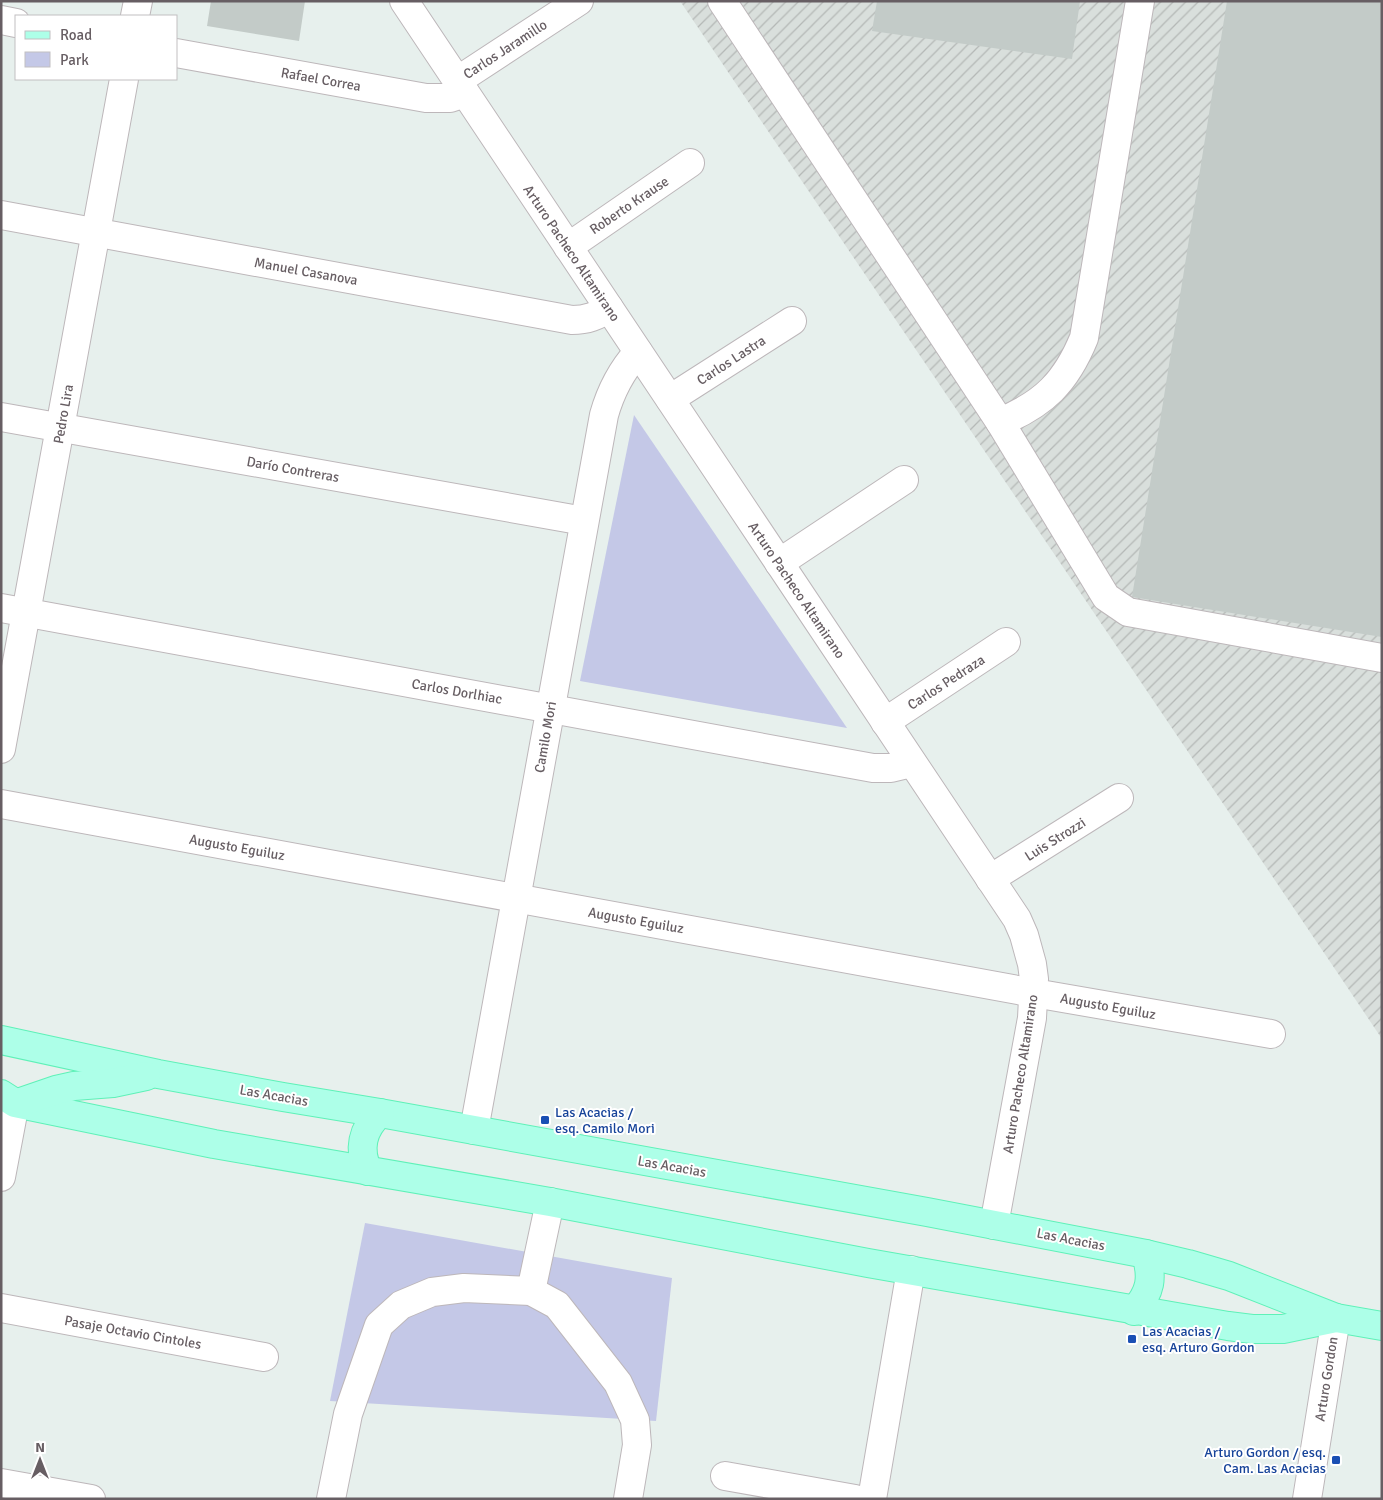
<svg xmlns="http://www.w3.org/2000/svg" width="1383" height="1500" font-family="Signika,sans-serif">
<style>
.industrial{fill:url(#industrial-furrows)}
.green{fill:#c4c8e7}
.building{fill:#c3cbc8}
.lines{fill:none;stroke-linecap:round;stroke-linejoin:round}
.minor-casing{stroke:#bdb7ba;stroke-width:30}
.major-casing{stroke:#5ff1b8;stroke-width:30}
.minor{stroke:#fff;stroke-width:28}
.major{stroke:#adffe8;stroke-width:28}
.transit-dot{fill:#1a4fb4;stroke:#fff;stroke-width:2}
.labels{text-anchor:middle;stroke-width:4;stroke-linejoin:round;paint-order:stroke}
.street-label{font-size:14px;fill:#675e63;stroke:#fff}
.transit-label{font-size:14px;fill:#164399;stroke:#fff;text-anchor:start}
</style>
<defs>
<pattern id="industrial-furrows" width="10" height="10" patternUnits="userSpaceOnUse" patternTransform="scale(1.25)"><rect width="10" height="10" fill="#d9dfdc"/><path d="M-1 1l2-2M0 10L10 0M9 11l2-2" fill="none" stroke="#b4b8b6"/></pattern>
</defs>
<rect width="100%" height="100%" fill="#e7f0ed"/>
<!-- industrial -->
<path class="industrial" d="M 680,1 L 1382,1 L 1382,1039 L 1339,975 Z"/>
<!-- green -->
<g class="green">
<path d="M 634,415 L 847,728 L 580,681 Z"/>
<path d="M 365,1223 L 672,1278 L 656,1421 L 330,1401 Z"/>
</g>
<!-- building -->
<g class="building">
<path d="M 211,1 L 305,1 L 299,41 L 207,26 Z"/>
<path d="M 877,1 L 1080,1 L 1072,59 L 872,31 Z"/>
<path d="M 1227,1 L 1382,1 L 1382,637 L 1132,597 Z"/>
</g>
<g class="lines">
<defs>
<g id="minor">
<path d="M 404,1 L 1017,919 L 1024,935 L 1032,964 L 1034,979 L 1032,1018 L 994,1225"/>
<path d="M 722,1 L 1000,422 L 1106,597 L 1128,612 L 1382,658"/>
<path d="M 135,16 L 138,1"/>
<path d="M 1,20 L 16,23"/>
<path d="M 176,53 L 426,98 L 450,98 L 465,93"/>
<path d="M 457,81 L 579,1"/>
<path d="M 1,215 L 572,320 C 587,320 597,316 609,308"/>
<path d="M 568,247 L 690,163"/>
<path d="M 670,399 L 792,321"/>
<path d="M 1,417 L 584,521"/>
<path d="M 1000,422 C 1044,404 1066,382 1084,338 L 1140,1"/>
<path d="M 779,563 L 904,480"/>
<path d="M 1,608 L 873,768 L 891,768 L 912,763"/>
<path d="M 885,722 L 1006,642"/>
<path d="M 1,749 L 124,79"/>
<path d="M 1,804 L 1034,993 L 1271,1034"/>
<path d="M 990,879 L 1119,798"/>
<path d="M 474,1130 L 604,415 C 611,390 621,371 638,352"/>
<path d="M 1,1177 L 15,1103"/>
<path d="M 531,1291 L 550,1202"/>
<path d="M 1,1308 L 264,1357"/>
<path d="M 725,1476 L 855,1499"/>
<path d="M 1,1483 L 91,1499"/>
<path d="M 331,1499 L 348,1414 L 379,1325 L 401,1305 L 432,1292 L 464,1288 L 531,1291 L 557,1305 L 618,1383 L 635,1420 L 637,1445 L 628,1499"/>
<path d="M 872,1499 L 911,1270"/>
<path d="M 1307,1499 L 1336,1318"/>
</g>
<g id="major">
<path d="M 1,1040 L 158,1074 L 283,1097 L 380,1113 L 927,1212 L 1146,1254 L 1188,1264 L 1229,1276 L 1336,1318 L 1382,1326"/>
<path d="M 1,1094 L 15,1103 L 214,1144 L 550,1202 L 868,1263 L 1228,1326 L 1252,1329 L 1283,1329 L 1336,1318"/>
<path d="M 18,1103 L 56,1090 L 74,1086 L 113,1083 L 146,1076"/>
<path d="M 368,1171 C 358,1150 362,1129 380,1113"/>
<path d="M 1134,1311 C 1151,1292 1153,1278 1146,1254"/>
</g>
</defs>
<!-- minor casing -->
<use href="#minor" class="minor-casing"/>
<!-- major casing -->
<use href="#major" class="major-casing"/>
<!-- minor -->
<use href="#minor" class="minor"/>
<!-- major -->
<use href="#major" class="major"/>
</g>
<!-- markers -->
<g class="transit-dot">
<rect x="540" y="1115" width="10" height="10" rx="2.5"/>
<rect x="1127" y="1334" width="10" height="10" rx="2.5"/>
<rect x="1331" y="1455" width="10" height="10" rx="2.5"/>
</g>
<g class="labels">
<!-- street labels -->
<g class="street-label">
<text transform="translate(505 49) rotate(-33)" y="5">Carlos Jaramillo</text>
<text transform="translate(321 79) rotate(10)" y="5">Rafael Correa</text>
<text transform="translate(629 205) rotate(-34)" y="5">Roberto Krause</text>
<text transform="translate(572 253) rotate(56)" y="5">Arturo Pacheco Altamirano</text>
<text transform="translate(306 271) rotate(10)" y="5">Manuel Casanova</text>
<text transform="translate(731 360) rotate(-33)" y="5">Carlos Lastra</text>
<text transform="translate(63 414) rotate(-80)" y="5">Pedro Lira</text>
<text transform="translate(293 469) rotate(10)" y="5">Darío Contreras</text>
<text transform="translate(797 590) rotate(56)" y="5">Arturo Pacheco Altamirano</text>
<text transform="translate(946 682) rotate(-33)" y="5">Carlos Pedraza</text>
<text transform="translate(457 691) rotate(10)" y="5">Carlos Dorlhiac</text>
<text transform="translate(545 737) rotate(-80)" y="5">Camilo Mori</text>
<text transform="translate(1055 839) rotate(-32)" y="5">Luis Strozzi</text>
<text transform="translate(237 847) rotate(10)" y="5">Augusto Eguiluz</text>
<text transform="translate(636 920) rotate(10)" y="5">Augusto Eguiluz</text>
<text transform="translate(1108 1006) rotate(10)" y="5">Augusto Eguiluz</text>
<text transform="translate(1020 1074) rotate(-81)" y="5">Arturo Pacheco Altamirano</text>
<text transform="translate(274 1095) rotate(10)" y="5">Las Acacias</text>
<text transform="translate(672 1166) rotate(10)" y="5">Las Acacias</text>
<text transform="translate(1071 1239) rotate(11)" y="5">Las Acacias</text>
<text transform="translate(133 1332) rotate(10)" y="5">Pasaje Octavio Cintoles</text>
<text transform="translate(1326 1379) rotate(-81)" y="5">Arturo Gordon</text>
</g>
<!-- transit labels -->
<g class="transit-label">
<text x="555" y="1117">Las Acacias /<tspan x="555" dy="16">esq. Camilo Mori</tspan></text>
<text x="1142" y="1336">Las Acacias /<tspan x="1142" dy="16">esq. Arturo Gordon</tspan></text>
<text x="1326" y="1457" text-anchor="end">Arturo Gordon / esq.<tspan x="1326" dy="16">Cam. Las Acacias</tspan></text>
</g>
</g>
<!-- border -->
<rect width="1383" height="1500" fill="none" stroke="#675e63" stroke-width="5"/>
<!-- legend -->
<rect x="15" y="15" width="162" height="65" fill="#ffffff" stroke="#c2bfc1"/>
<rect x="25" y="31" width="25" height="8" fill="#adffe8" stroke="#c2bfc1"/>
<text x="60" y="40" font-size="15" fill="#675e63">Road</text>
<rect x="25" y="52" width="25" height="15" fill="#c4c8e7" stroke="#c2bfc1"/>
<text x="60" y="65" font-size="15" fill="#675e63">Park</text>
<!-- north arrow -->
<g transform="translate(40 1460)" stroke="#ffffff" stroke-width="4" paint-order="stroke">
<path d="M0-4L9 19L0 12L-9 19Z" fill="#675e63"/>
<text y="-8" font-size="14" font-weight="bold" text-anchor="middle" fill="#675e63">N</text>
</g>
</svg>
